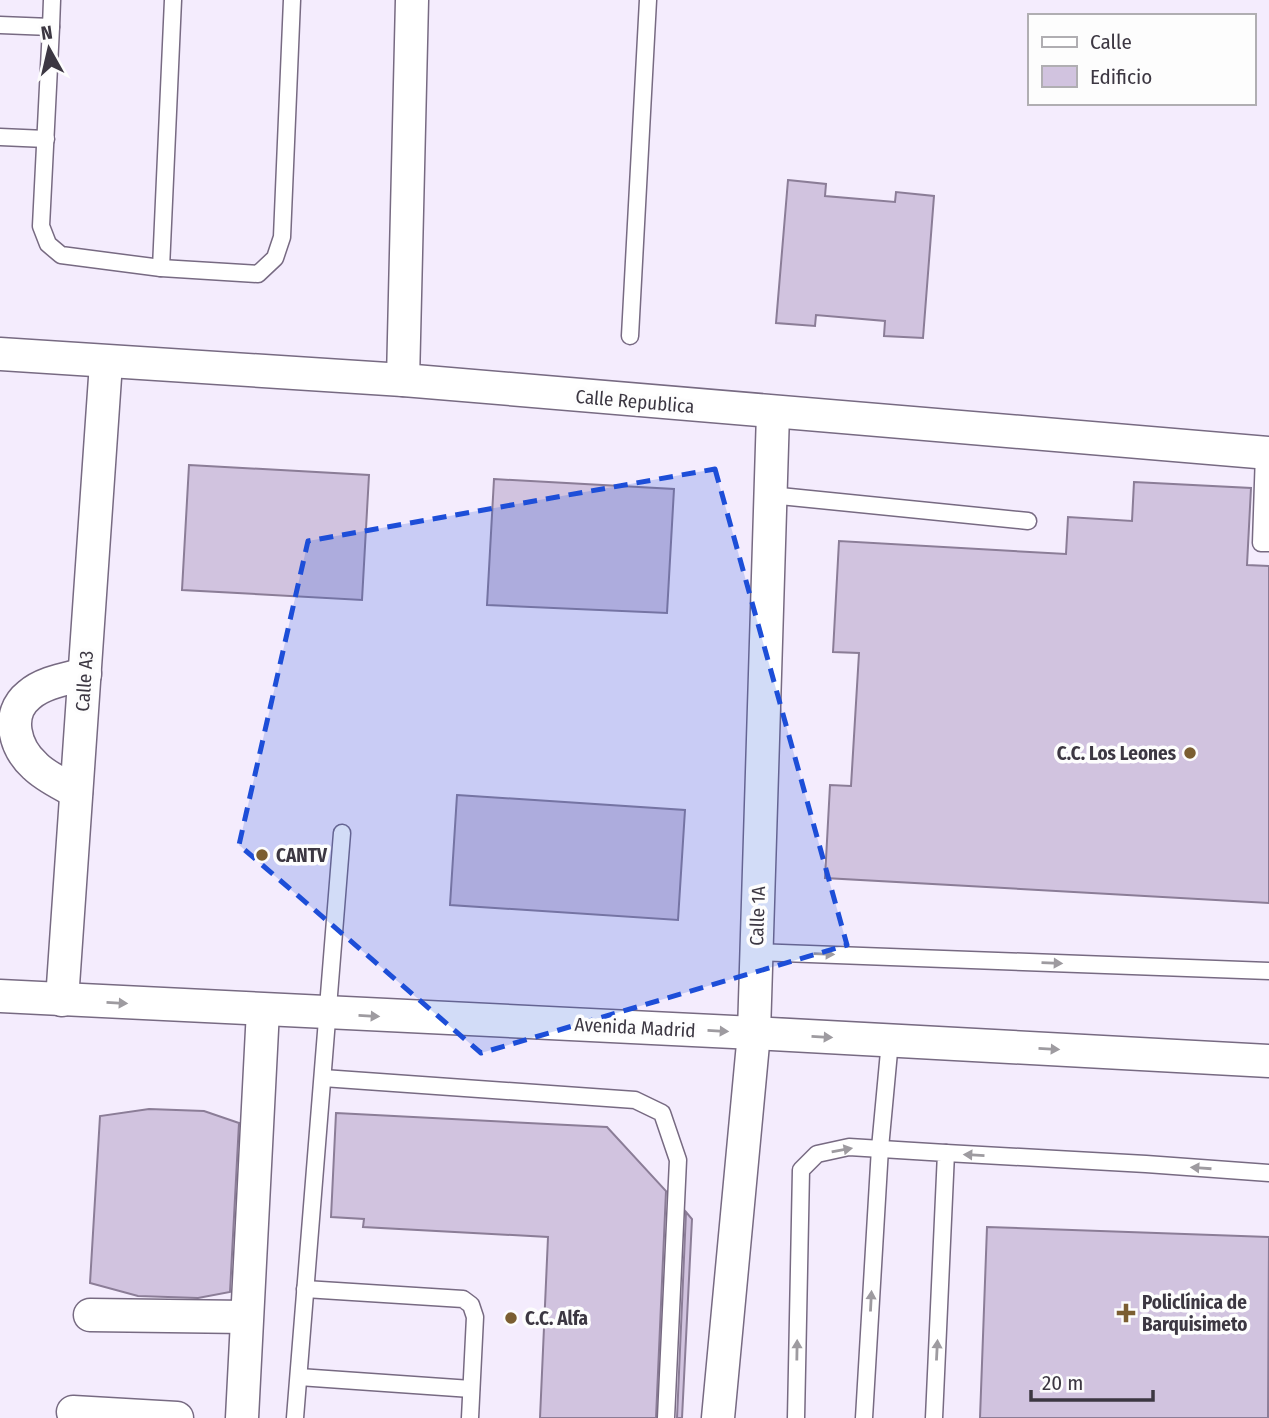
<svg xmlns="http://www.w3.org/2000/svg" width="1269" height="1418" font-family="'Fira Sans Condensed',sans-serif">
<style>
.building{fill:#d1c3df;stroke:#8b7d97;stroke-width:2}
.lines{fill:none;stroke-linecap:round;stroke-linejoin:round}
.lane-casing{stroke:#776a82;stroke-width:19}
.street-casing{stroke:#776a82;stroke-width:35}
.lane{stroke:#fff;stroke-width:16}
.street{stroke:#fff;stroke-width:32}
.oneway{fill:#9e9ba0}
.marked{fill:#1d4ed8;fill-opacity:0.2;stroke:#1d4ed8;stroke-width:5;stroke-dasharray:14 9;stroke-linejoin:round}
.poi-dot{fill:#7b5e31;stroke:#fdfdfd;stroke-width:2.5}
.labels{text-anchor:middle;stroke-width:7;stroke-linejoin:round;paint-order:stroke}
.street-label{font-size:19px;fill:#3c3742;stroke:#fdfdfd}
.poi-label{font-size:19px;font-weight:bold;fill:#3c3742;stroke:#fdfdfd;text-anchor:start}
</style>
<rect width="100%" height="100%" fill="#f4ecfd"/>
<!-- building -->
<g class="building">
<path d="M 788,180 L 826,184 L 825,196 L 895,202 L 896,192 L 934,196 L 923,338 L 884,336 L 885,321 L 816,315 L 815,326 L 776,323 Z"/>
<path d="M 189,465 L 369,475 L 362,600 L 182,590 Z"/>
<path d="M 494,479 L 674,489 L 667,613 L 487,605 Z"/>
<path d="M 1134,482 L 1251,488 L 1247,565 L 1269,566 L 1269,903 L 825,878 L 830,785 L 851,786 L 859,653 L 833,652 L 839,541 L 1066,554 L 1068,517 L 1132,521 Z"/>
<path d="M 457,795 L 685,810 L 678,920 L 450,905 Z"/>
<path d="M 149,1109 L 204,1111 L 239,1123 L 230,1292 L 198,1298 L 138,1296 L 90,1283 L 100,1116 Z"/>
<path d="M 336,1113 L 607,1127 L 666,1191 L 656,1418 L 540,1418 L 548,1237 L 363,1227 L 364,1219 L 331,1217 Z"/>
<path d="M 686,1212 L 692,1219 L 682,1418 L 677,1418 Z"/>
<path d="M 987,1227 L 1269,1237 L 1268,1418 L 980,1418 Z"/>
</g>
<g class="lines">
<defs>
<g id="lane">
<path d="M 0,25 L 51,27 L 52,0"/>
<path d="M 51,27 L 41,226 L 48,244 L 61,255 L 161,268 L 258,274 L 275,258 L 282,237 L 292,0"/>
<path d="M 0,137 L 46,139"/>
<path d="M 161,268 L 173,0"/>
<path d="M 630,336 L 648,0"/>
<path d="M 1264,453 L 1261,543 L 1269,543"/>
<path d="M 770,495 L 1028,521"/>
<path d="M 756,952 L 1269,971"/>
<path d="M 323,1078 L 635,1100 L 662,1113 L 678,1160 L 666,1418"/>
<path d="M 946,1153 L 1146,1164 L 1269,1173"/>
<path d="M 305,1289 L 463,1299 L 471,1305 L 475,1317 L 470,1418"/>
<path d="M 299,1377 L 471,1389"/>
<path d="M 295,1418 L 342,833"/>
<path d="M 796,1418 L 801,1170 L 817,1154 L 849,1147 L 946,1153 L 934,1418"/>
<path d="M 864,1418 L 880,1148 L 890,1041"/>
</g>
<g id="street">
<path d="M 0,354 L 403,380 L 1269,453"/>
<path d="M 403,380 L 412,0"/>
<path d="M 76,792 C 62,784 46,777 35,766 C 15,748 5,714 29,695 C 44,682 67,679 85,674"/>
<path d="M 0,996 L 754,1033 L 1269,1061"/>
<path d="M 62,1000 L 106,363"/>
<path d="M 90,1315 L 246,1317"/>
<path d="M 73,1412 L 177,1418"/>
<path d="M 242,1418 L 263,1010"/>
<path d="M 718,1418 L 754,1033 L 773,413"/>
</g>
</defs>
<!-- lane casing -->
<use href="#lane" class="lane-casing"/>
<!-- street casing -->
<use href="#street" class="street-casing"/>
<!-- lane -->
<use href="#lane" class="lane"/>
<!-- street -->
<use href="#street" class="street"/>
</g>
<!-- one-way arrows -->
<defs><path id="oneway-solid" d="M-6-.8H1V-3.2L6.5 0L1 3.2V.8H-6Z" transform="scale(1.75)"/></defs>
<g class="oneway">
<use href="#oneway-solid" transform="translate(824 954) rotate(2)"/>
<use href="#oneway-solid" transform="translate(1052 963) rotate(2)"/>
<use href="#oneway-solid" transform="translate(117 1003) rotate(3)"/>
<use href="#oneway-solid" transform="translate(369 1016) rotate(3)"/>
<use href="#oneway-solid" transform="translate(718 1031) rotate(3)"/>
<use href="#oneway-solid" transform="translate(822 1037) rotate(3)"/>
<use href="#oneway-solid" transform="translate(1049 1049) rotate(3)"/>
<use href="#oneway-solid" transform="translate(842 1150) rotate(-10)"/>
<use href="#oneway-solid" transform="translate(974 1155) rotate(-177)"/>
<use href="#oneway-solid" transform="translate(1201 1168) rotate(-176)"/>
<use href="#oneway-solid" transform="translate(871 1301) rotate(-87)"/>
<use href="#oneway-solid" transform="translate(797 1350) rotate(-89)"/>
<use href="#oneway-solid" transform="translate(937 1350) rotate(-87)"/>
</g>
<!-- marked area -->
<path class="marked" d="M 715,469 L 847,945 L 481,1053 L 239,845 L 308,541 Z"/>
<!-- markers -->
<g class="poi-dot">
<circle cx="1190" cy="753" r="7"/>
<circle cx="262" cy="855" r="7"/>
<path d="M1122.5 1302.5h7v7h7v7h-7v7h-7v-7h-7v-7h7z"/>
<circle cx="511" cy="1318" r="7"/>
</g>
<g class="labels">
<!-- street labels -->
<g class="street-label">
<text transform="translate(635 401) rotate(5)" y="7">Calle Republica</text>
<text transform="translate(84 681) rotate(-86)" y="7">Calle A3</text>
<text transform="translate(757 916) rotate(-88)" y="7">Calle 1A</text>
<text transform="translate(635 1027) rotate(3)" y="7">Avenida Madrid</text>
</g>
<!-- poi labels -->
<g class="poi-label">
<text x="1176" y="760" text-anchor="end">C.C. Los Leones</text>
<text x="276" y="862">CANTV</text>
<text x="1142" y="1309">Policlínica de<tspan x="1142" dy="22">Barquisimeto</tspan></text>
<text x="525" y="1325">C.C. Alfa</text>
</g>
</g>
<!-- legend -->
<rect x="1028" y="14" width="228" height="91" fill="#fdfdfd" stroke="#b0aeb2" stroke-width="2"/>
<rect x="1042" y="37" width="35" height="10" fill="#ffffff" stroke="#b0aeb2" stroke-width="2"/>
<text x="1090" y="49" font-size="21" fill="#3c3742">Calle</text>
<rect x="1042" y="66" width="35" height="21" fill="#d1c3df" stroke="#b0aeb2" stroke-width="2"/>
<text x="1090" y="84" font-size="21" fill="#3c3742">Edificio</text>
<!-- north arrow -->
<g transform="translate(49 49) rotate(352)" stroke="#fdfdfd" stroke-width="5" paint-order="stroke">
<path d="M0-5L12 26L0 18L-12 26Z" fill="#3c3742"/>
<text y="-10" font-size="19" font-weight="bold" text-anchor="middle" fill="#3c3742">N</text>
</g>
<!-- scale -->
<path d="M1031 1390v10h122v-10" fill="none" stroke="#3c3742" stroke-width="3.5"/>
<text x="1042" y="1390" font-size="21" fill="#3c3742" stroke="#fdfdfd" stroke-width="5" paint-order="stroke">20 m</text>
</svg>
